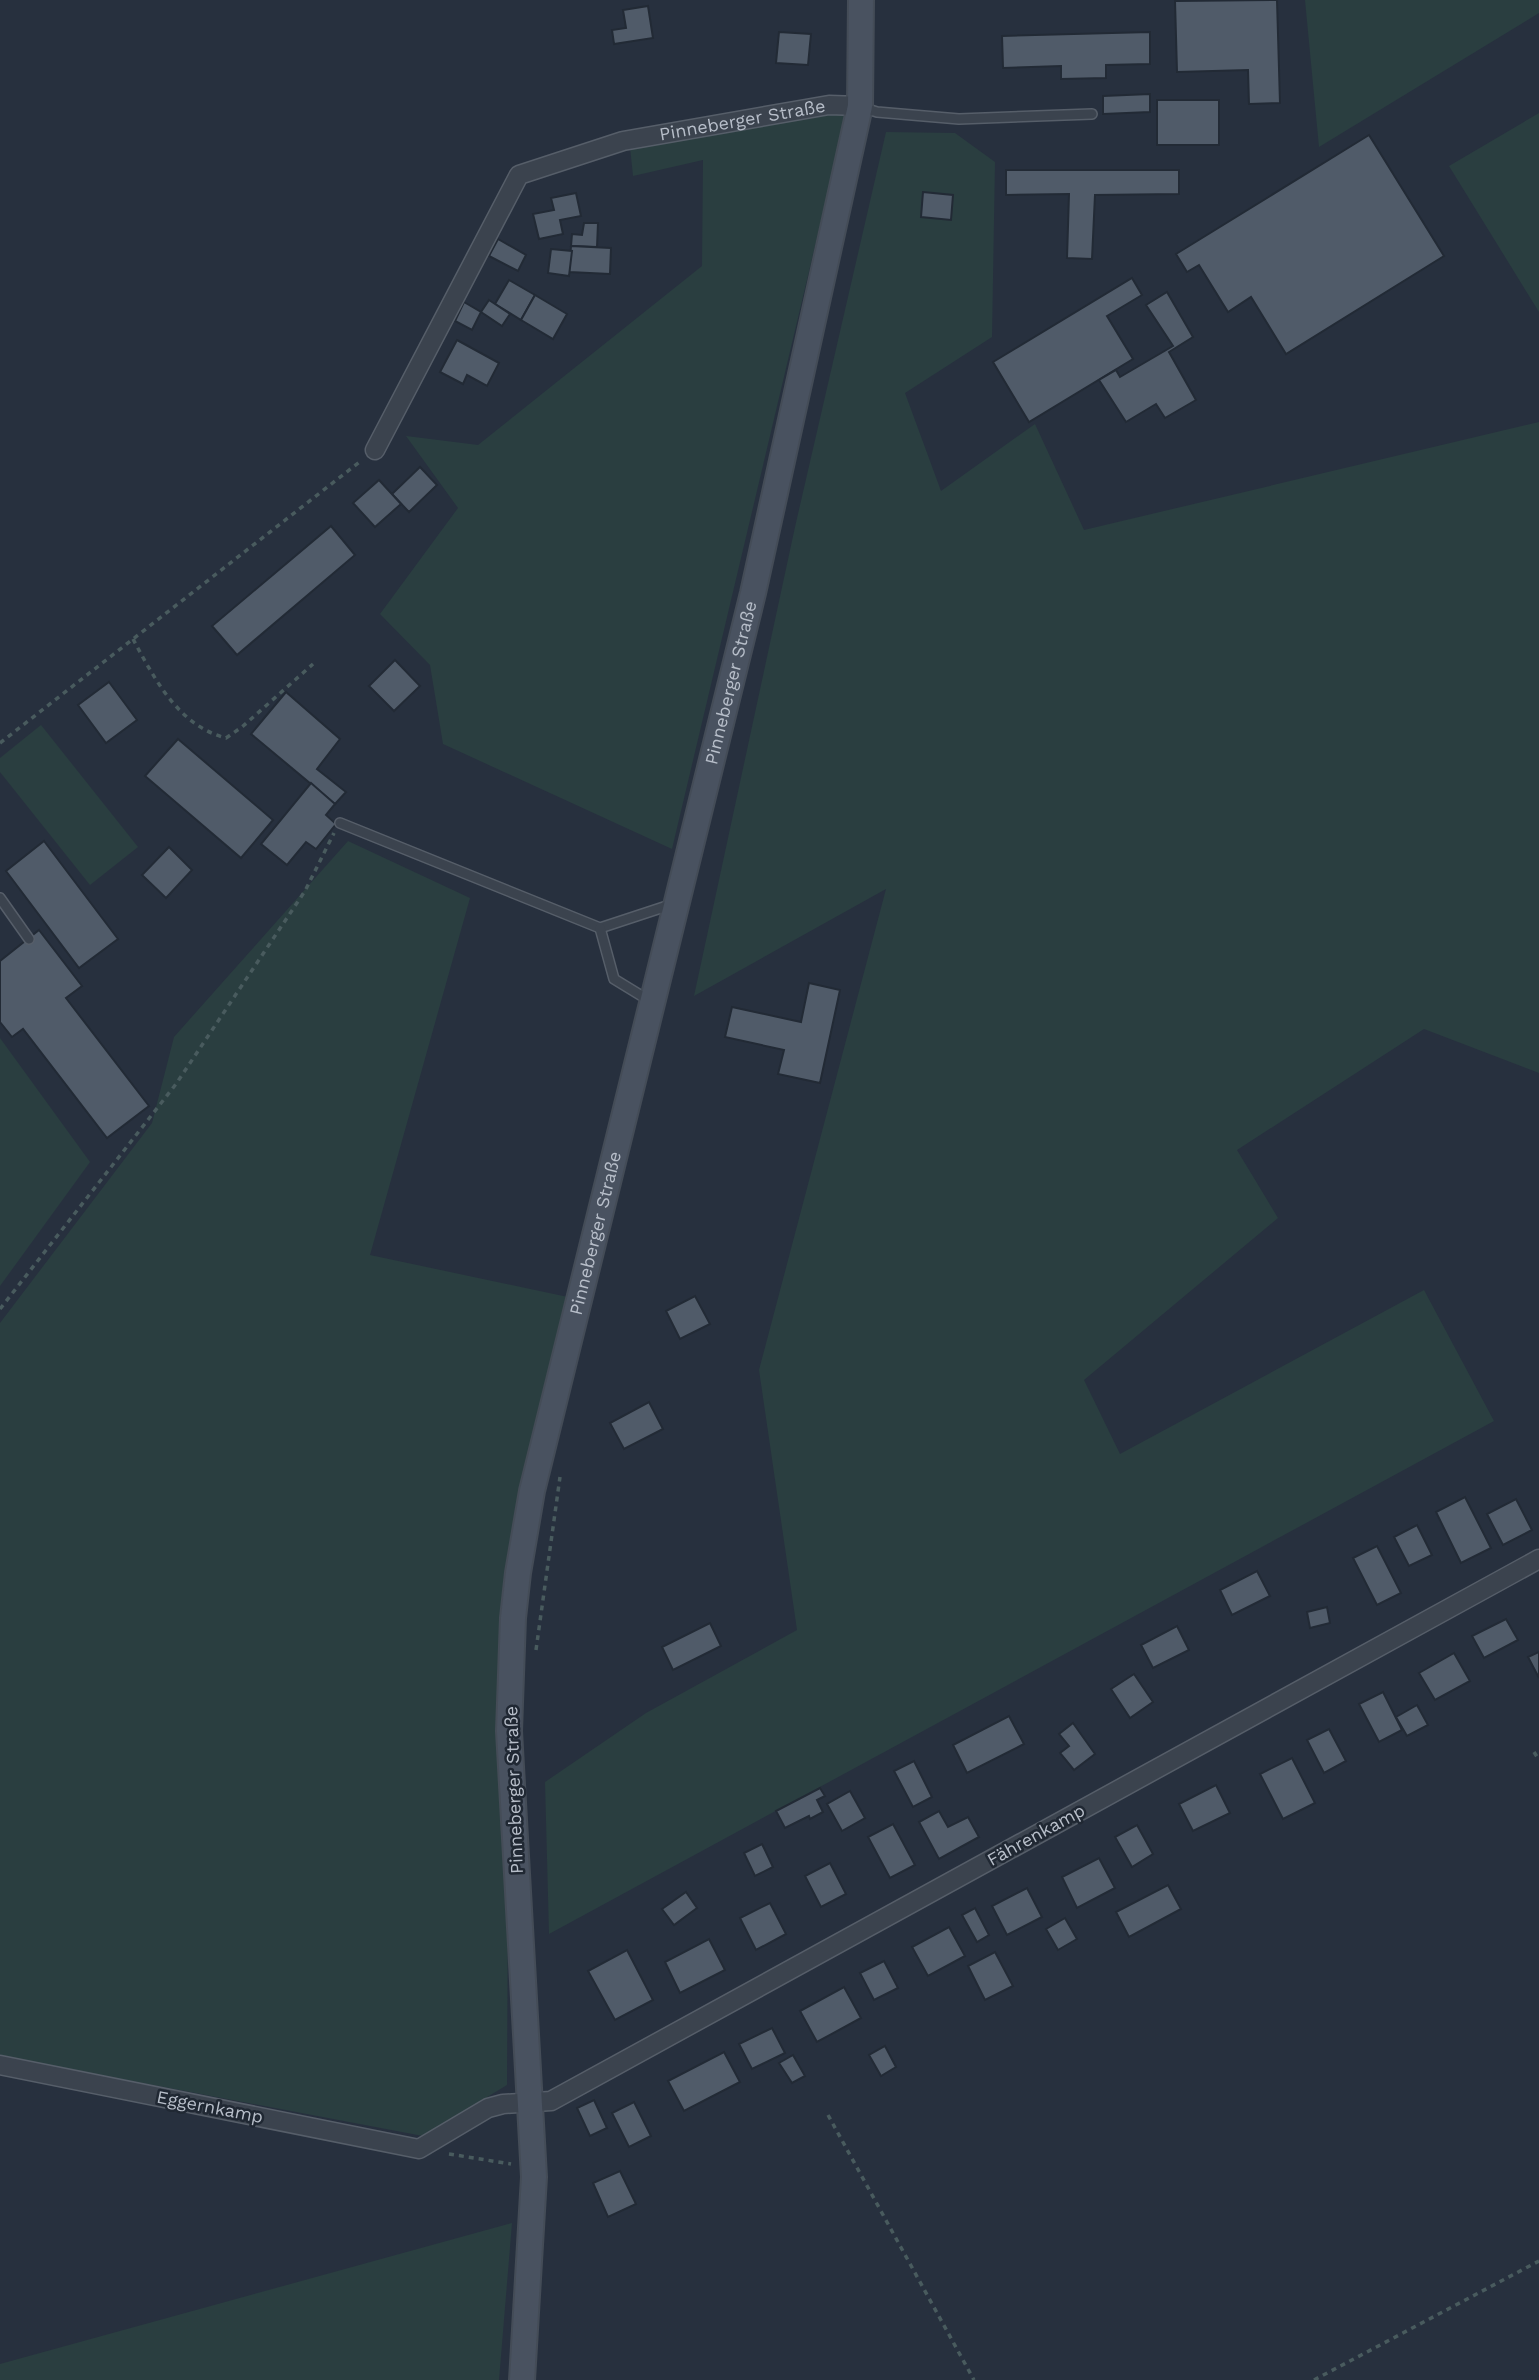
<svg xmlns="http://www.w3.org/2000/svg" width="1539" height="2380" font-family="'Work Sans',sans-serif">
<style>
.green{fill:#2a3e40}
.building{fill:#505b69;stroke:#222a35;stroke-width:2}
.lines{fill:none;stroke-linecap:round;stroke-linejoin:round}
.service-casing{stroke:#565e69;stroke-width:12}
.minor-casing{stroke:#565e69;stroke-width:21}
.secondary-casing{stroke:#444c57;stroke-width:28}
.path{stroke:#495b5e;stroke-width:3.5;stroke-dasharray:5 5;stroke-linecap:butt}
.service{stroke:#3b434e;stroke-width:9}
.minor{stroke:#3b434e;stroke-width:18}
.secondary{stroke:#495260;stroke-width:24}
.labels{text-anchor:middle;stroke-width:5;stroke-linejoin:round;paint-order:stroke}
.street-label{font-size:18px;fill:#b7bec9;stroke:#202833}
</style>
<rect width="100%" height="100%" fill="#27303e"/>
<!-- green -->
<g class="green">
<path d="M 1305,0 L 1539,0 L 1539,13 L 1319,147 Z"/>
<path d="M 848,107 L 672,849 L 443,744 L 430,665 L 380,614 L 458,508 L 406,436 L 478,445 L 702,266 L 703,160 L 633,176 L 630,147 Z"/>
<path d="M 1539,113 L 1539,312 L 1449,166 Z"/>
<path d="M 886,132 L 955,133 L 995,162 L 992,337 L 905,393 L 941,491 L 1035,424 L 1084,530 L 1539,422 L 1539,1073 L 1424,1029 L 1237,1150 L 1278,1218 L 1084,1380 L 1120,1454 L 1424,1290 L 1494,1421 L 549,1934 L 545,1782 L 646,1713 L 797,1630 L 759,1370 L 886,889 L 694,996 L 795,527 Z"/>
<path d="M 41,725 L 138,847 L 90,885 L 0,772 L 0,758 Z"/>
<path d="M 348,841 L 470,898 L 370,1255 L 568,1297 L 509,1694 L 507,2085 L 423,2136 L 0,2056 L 0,1323 L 152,1123 L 174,1037 Z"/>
<path d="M 0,1038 L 90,1162 L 0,1286 Z"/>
<path d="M 512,2223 L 499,2380 L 0,2380 L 0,2364 Z"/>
</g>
<!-- building -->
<g class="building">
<path d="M 1277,0 L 1280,103 L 1249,104 L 1248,70 L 1177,72 L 1175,1 Z"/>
<path d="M 648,6 L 653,38 L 614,44 L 612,30 L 626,28 L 623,10 Z"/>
<path d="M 779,32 L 811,34 L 808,65 L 776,63 Z"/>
<path d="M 1150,32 L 1150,64 L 1106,65 L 1106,78 L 1061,79 L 1061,66 L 1003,68 L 1002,36 Z"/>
<path d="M 1150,94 L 1150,112 L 1103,114 L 1103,96 Z"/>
<rect x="1157" y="100" width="62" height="45"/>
<path d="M 1369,135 L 1444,256 L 1286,354 L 1251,297 L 1228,312 L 1199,265 L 1187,272 L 1176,254 Z"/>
<path d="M 1006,170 L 1179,170 L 1179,194 L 1095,195 L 1092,259 L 1067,258 L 1069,194 L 1006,195 Z"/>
<path d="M 923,192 L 953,195 L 951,220 L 921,217 Z"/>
<path d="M 576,193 L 581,216 L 560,220 L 563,234 L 539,239 L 533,214 L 554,210 L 551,198 Z"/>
<path d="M 584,223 L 598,223 L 597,247 L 571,246 L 572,234 L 582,235 Z"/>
<path d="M 498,239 L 526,255 L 518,271 L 489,256 Z"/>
<path d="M 571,246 L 611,248 L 610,274 L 569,272 Z"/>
<path d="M 551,249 L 572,251 L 569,276 L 548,273 Z"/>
<path d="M 1132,278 L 1142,295 L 1107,316 L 1133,359 L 1029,422 L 993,362 Z"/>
<path d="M 509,280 L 535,295 L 521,320 L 495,304 Z"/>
<path d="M 1167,292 L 1193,337 L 1169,352 L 1196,400 L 1165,418 L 1156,404 L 1126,422 L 1099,380 L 1116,370 L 1120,377 L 1173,346 L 1146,305 Z"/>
<path d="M 535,295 L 567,314 L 553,339 L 521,320 Z"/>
<path d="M 489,300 L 510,314 L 502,326 L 481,312 Z"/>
<path d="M 464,302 L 481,312 L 472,330 L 455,321 Z"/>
<path d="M 457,340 L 499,363 L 487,386 L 467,375 L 463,384 L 440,372 Z"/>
<path d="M 420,467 L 437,485 L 409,512 L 392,494 Z"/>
<path d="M 379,480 L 401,504 L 375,527 L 353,503 Z"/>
<path d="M 331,526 L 355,555 L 237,655 L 212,626 Z"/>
<path d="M 395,660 L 420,686 L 394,711 L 369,686 Z"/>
<path d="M 109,682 L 137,720 L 106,743 L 78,705 Z"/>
<path d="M 286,692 L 340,739 L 317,769 L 346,792 L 335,804 L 251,734 Z"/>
<path d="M 178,739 L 273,820 L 241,858 L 145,776 Z"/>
<path d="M 311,783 L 335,804 L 326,815 L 336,824 L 316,849 L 306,842 L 287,865 L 261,844 Z"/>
<path d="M 44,841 L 118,939 L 79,968 L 6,871 Z"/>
<path d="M 169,847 L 192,870 L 166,898 L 142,875 Z"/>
<path d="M 39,930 L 82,986 L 66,998 L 149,1106 L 107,1138 L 23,1029 L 12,1037 L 0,1022 L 0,961 Z"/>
<path d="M 809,983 L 840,990 L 820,1083 L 778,1074 L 784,1050 L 725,1037 L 732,1007 L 801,1022 Z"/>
<path d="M 695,1296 L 710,1324 L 680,1339 L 666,1311 Z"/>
<path d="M 649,1402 L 663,1429 L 624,1449 L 610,1423 Z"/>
<path d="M 1465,1497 L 1491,1548 L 1461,1563 L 1436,1512 Z"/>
<path d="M 1516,1499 L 1532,1530 L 1503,1545 L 1487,1514 Z"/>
<path d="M 1417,1525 L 1432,1555 L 1409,1566 L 1394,1537 Z"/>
<path d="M 1377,1546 L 1401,1593 L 1377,1605 L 1353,1558 Z"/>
<path d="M 1257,1571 L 1270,1596 L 1232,1615 L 1220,1590 Z"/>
<path d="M 1327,1607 L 1330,1623 L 1310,1628 L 1307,1612 Z"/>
<path d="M 1506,1619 L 1518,1640 L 1484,1658 L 1472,1636 Z"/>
<path d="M 710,1623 L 721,1646 L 673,1670 L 662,1647 Z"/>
<path d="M 1177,1626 L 1189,1650 L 1153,1668 L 1141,1645 Z"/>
<path d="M 1539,1652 L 1539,1678 L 1528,1657 Z"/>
<path d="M 1454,1653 L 1470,1681 L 1435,1700 L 1419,1673 Z"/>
<path d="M 1134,1674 L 1153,1702 L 1130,1718 L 1111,1689 Z"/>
<path d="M 1383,1692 L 1402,1730 L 1379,1742 L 1359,1704 Z"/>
<path d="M 1417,1705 L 1428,1725 L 1407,1736 L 1396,1717 Z"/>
<path d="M 1009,1716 L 1024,1744 L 967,1773 L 953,1745 Z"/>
<path d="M 1073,1723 L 1095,1754 L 1074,1770 L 1060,1753 L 1069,1746 L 1059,1734 Z"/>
<path d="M 1329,1729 L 1346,1761 L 1324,1773 L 1307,1740 Z"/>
<path d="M 1292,1758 L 1315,1803 L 1283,1819 L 1260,1774 Z"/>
<path d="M 914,1761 L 932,1797 L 913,1807 L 894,1771 Z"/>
<path d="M 1216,1785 L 1230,1813 L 1193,1831 L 1179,1804 Z"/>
<path d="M 820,1788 L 825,1796 L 817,1800 L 823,1812 L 810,1819 L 809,1816 L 785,1828 L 776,1811 Z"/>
<path d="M 850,1791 L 865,1818 L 842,1831 L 827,1804 Z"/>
<path d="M 939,1811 L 948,1827 L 968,1817 L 979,1837 L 939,1859 L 919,1822 Z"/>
<path d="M 893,1824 L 915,1865 L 890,1878 L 868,1837 Z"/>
<path d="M 1137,1825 L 1153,1854 L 1132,1867 L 1115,1837 Z"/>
<path d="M 762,1844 L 773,1867 L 755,1876 L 744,1853 Z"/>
<path d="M 1099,1858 L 1115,1888 L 1077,1908 L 1062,1877 Z"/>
<path d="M 830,1863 L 846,1894 L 821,1907 L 805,1876 Z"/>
<path d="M 1168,1885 L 1181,1909 L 1129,1937 L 1116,1912 Z"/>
<path d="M 1027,1888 L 1042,1917 L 1007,1935 L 992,1906 Z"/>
<path d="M 686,1892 L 697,1908 L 674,1925 L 662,1909 Z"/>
<path d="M 770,1903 L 786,1934 L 756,1950 L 740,1918 Z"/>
<path d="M 975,1908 L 989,1935 L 977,1942 L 962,1915 Z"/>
<path d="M 1065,1918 L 1077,1939 L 1058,1950 L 1046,1929 Z"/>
<path d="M 949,1927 L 965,1956 L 928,1976 L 912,1947 Z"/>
<path d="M 709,1939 L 725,1970 L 680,1993 L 665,1962 Z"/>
<path d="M 627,1950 L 653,2000 L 615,2020 L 588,1971 Z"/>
<path d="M 995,1952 L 1013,1986 L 985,2000 L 968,1966 Z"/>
<path d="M 884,1961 L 898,1988 L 874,2000 L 860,1973 Z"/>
<path d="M 844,1987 L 861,2018 L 817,2042 L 800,2011 Z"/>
<path d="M 772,2028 L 785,2053 L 752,2069 L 739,2044 Z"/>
<path d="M 885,2046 L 896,2067 L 881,2076 L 869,2055 Z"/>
<path d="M 724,2052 L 740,2082 L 684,2111 L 668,2081 Z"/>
<path d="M 793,2055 L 805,2076 L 792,2083 L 779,2063 Z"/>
<path d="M 594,2100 L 607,2128 L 590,2136 L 577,2108 Z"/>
<path d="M 634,2102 L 651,2136 L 629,2147 L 612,2113 Z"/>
<path d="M 620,2171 L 636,2204 L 608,2217 L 593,2183 Z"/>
</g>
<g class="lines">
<defs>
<g id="service">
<path d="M 861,107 L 877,112 L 959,119 L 1092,114"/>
<path d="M 340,823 L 600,928 L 673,904"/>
<path d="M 0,898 L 29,939"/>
<path d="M 600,928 L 614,979 L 650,1001"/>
</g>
<g id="minor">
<path id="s1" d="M 375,450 L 519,175 L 623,141 L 829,105 L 860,106"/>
<path d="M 0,2065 L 419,2149 L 488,2108 L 503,2104 L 551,2101 L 1539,1559"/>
</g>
<g id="secondary">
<path id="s2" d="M 522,2380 L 534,2177 L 509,1731 L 513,1618 L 518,1573 L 532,1491 L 753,593 L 860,106 L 861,0"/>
</g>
</defs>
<!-- service casing -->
<use href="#service" class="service-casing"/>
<!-- minor casing -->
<use href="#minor" class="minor-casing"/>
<!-- secondary casing -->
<use href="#secondary" class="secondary-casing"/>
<!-- path -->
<g class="path">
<path d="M 133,639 C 155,680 179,726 226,738 L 242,727 L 313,664"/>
<path d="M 0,743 L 362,460"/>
<path d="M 0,1309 L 176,1084 L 305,891 L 334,833"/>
<path d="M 536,1650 L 560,1477"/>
<path d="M 1534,1752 L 1539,1760"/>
<path d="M 828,2115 L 974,2380"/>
<path d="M 449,2154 L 511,2164"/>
<path d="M 1314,2380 L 1539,2261"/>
</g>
<!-- service -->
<use href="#service" class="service"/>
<!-- minor -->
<use href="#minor" class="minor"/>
<!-- secondary -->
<use href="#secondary" class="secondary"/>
</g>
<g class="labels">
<!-- street labels -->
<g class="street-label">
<text dy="6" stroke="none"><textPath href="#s1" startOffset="541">Pinneberger Straße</textPath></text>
<text dy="6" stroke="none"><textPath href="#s2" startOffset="1724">Pinneberger Straße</textPath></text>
<text dy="6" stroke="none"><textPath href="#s2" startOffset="1157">Pinneberger Straße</textPath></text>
<text transform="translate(514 1790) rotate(-92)" y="6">Pinneberger Straße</text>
<text transform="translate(1036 1835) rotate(-29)" y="6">Fährenkamp</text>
<text transform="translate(210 2107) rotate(11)" y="6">Eggernkamp</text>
</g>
</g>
</svg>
